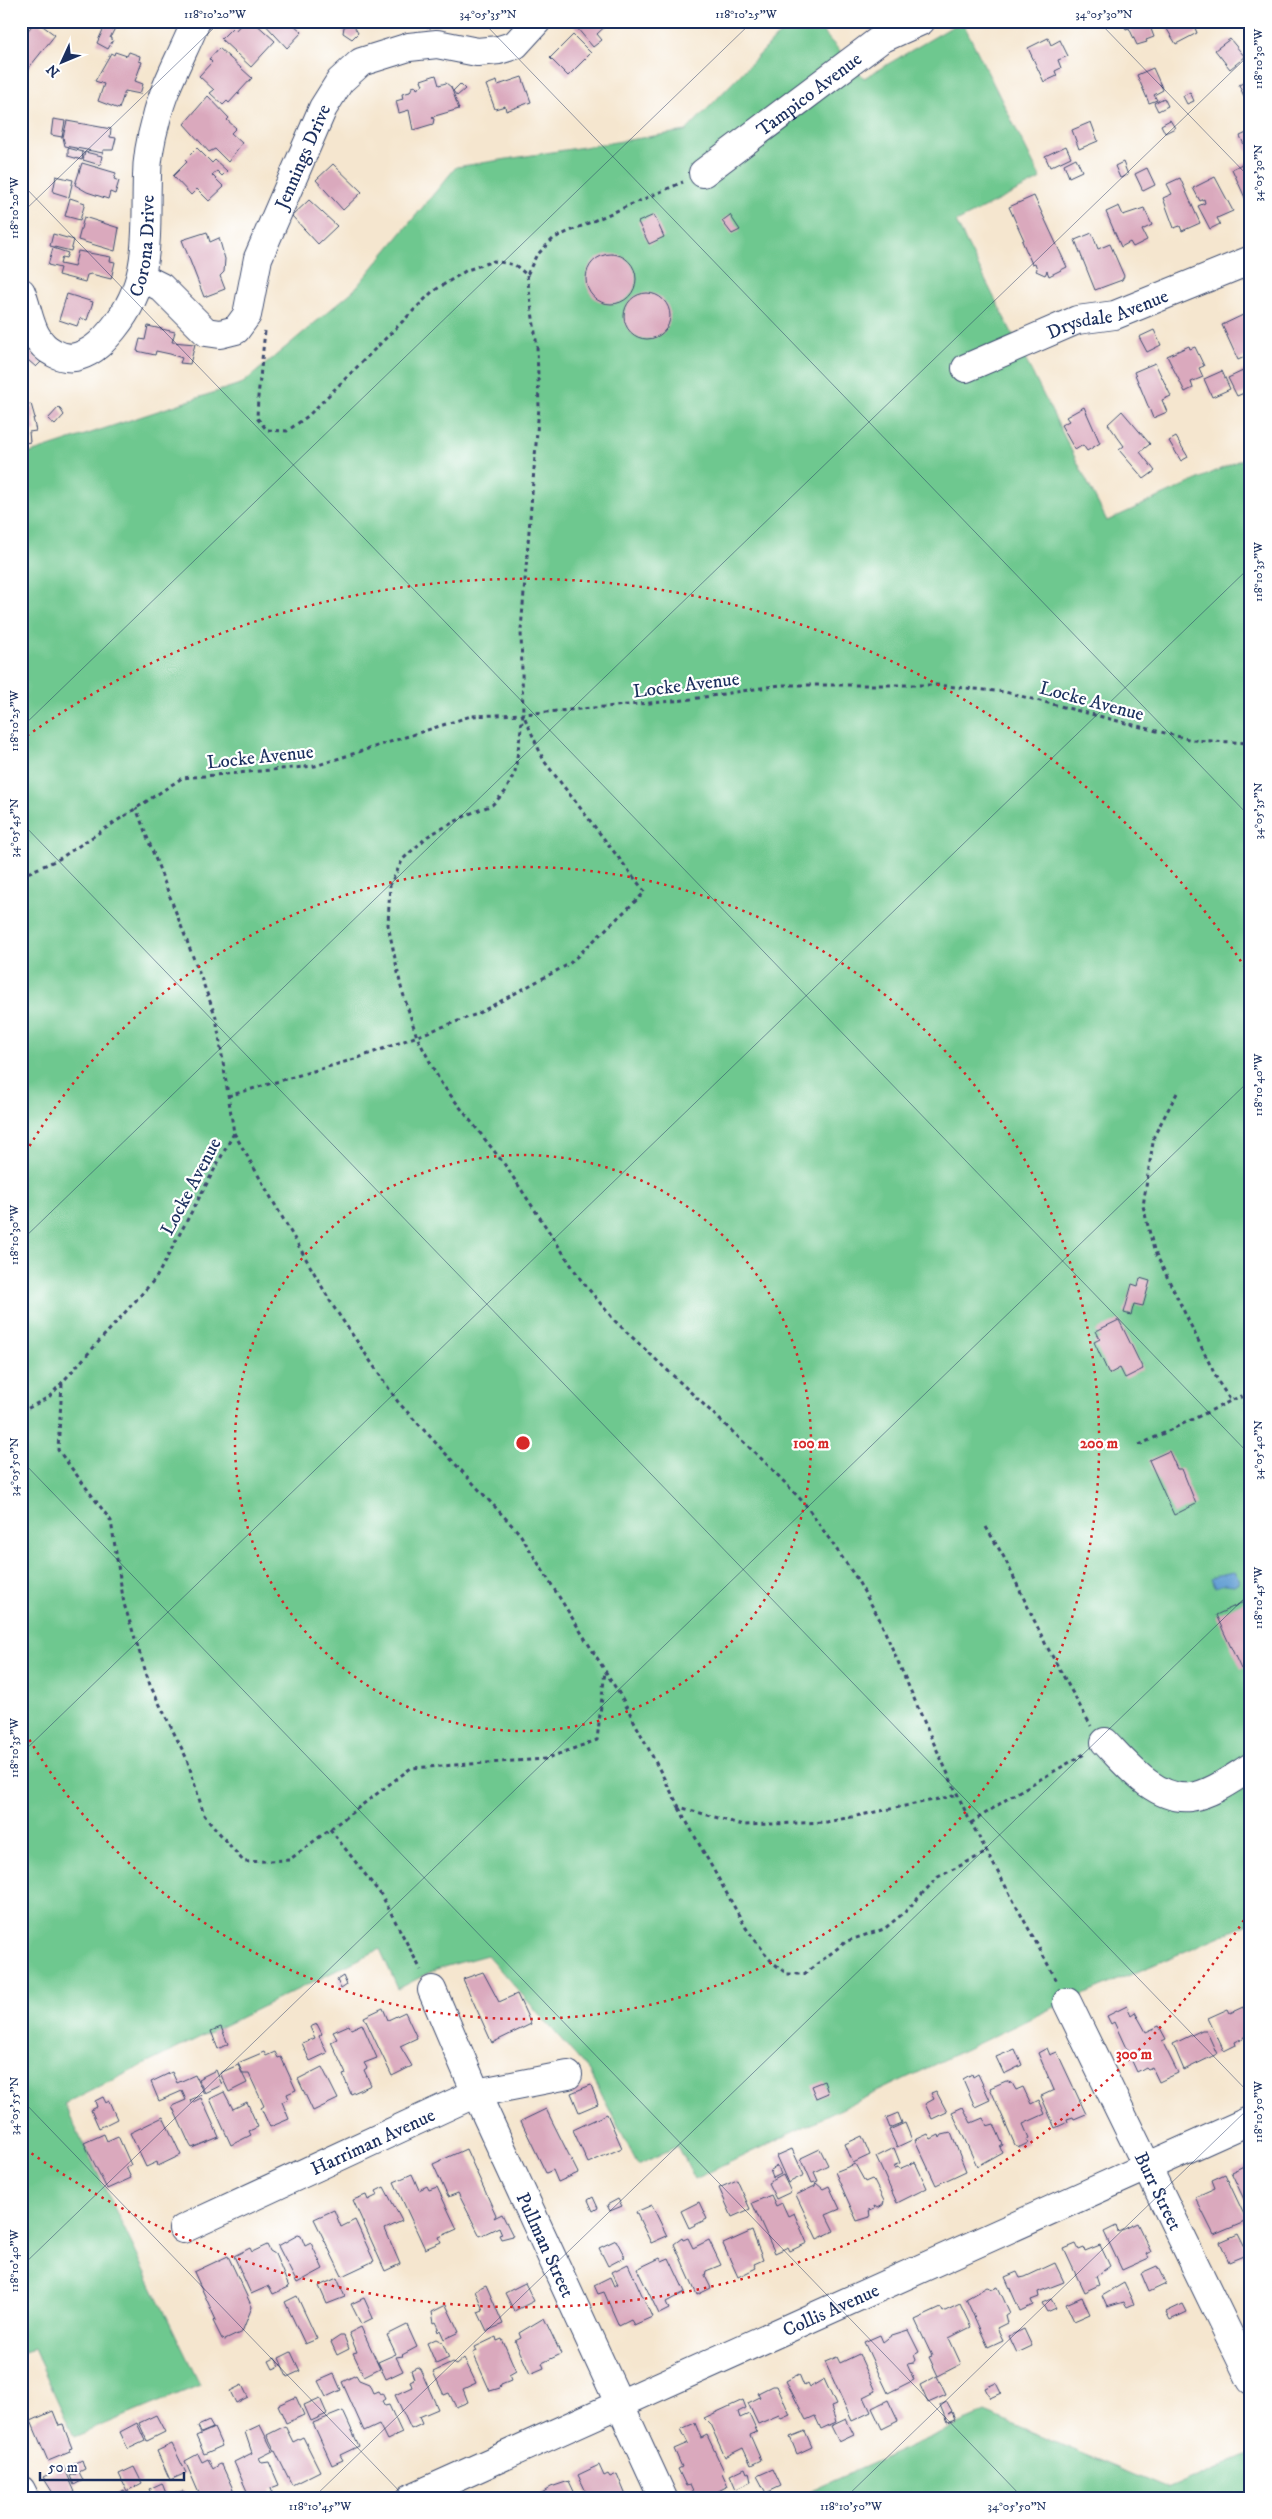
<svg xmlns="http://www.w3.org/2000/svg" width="1272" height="2519" font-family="'IM FELL DW Pica',serif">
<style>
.green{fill:#6ec88f;stroke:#447c76}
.water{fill:#629ed3;stroke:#3e6698}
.building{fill:#daa9bd}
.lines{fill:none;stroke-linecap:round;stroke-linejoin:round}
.minor-casing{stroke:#3c4a6f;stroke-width:30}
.path{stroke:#3c4a6f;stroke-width:3;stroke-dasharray:4 4;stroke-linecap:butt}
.minor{stroke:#fff;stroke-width:28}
.ticks{fill:none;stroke:#1b2f5e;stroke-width:1;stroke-opacity:0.45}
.ring{fill:none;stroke:#d62828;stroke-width:2.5;stroke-dasharray:2.5 5}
.labels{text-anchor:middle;stroke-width:4.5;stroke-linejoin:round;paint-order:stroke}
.street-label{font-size:19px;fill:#1b2f5e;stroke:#fff}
.centre{fill:#d62828;stroke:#fff;stroke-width:2.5}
.ring-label{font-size:15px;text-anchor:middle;font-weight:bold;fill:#d62828;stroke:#fff;stroke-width:4.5;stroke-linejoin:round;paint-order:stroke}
.neatline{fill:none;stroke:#1b2f5e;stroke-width:2}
.ticks-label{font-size:12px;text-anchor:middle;fill:#1b2f5e}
</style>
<rect width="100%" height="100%" fill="#fff"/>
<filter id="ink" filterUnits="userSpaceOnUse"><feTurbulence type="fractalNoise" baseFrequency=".02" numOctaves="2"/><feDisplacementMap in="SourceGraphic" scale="10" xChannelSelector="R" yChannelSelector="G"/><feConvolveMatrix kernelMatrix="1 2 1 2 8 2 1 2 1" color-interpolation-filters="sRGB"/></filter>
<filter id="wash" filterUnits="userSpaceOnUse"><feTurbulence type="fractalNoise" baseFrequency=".0096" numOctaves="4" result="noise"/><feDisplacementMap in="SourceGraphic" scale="20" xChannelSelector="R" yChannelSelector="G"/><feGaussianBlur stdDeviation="1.12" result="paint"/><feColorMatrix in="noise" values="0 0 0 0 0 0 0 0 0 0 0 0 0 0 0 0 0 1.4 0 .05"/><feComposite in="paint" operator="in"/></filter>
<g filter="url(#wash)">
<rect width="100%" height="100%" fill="#f5e6cf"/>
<!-- green -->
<g class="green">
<path d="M 792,21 L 813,21 L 864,78 L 962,21 L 1041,179 L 956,222 L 1107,521 L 1251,455 L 1251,1923 L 1046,2011 L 695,2179 L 678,2146 L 638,2165 L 590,2072 L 487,1955 L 436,1969 L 398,1989 L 380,1949 L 64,2104 L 200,2385 L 74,2437 L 34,2349 L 21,2353 L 21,456 L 243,383 L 354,290 L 456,167 L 686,131 Z"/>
<path d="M 985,2413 L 1168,2489 L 1251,2454 L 1251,2498 L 794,2498 Z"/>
</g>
<!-- water -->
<path class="water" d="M 1234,1572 L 1240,1581 L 1234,1585 L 1225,1584 L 1214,1587 L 1211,1579 L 1218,1575 Z"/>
<g id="blocks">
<!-- building -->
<g class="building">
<path d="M 36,21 L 55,35 L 24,74 L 21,72 L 21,33 L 24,35 Z"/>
<path d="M 107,21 L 117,24 L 110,38 L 113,40 L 108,49 L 97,43 Z"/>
<path d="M 244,21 L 253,21 L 275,41 L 251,67 L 221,39 L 232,28 L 235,31 Z"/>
<path d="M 262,21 L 296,21 L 293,24 L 302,32 L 287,48 Z"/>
<path d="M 571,21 L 611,21 L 597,34 L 602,40 L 593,47 Z"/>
<path d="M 1126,21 L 1148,21 L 1154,37 L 1146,40 L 1147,42 L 1137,45 L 1129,28 L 1126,29 L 1124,24 Z"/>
<path d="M 1162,21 L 1197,21 L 1193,23 L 1197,33 L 1176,44 Z"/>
<path d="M 1242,21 L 1251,21 L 1251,32 L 1240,27 Z"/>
<path d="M 352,23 L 358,33 L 352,39 L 343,33 L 344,27 Z"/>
<path d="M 573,35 L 591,53 L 568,76 L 550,58 Z"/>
<path d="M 1048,38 L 1051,45 L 1060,40 L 1068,56 L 1058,60 L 1061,68 L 1055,71 L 1057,76 L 1044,82 L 1028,48 Z"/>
<path d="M 1230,39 L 1245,57 L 1230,69 L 1215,50 Z"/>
<path d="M 219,48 L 252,78 L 239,92 L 239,95 L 238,93 L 229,103 L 227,101 L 223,105 L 210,93 L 214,90 L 199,76 L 212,62 L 209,59 Z"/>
<path d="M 115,52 L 127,56 L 129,52 L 140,56 L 139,61 L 142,62 L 135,81 L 143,84 L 140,94 L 125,91 L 119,109 L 98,101 L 104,84 L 95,81 L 111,53 L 114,55 Z"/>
<path d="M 1153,68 L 1163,90 L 1154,95 L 1157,100 L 1149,103 L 1137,75 Z"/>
<path d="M 436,75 L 439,85 L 446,83 L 451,87 L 459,109 L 435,116 L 432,118 L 434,119 L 433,124 L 413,130 L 409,110 L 399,113 L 396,101 L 403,99 L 402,94 L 410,92 L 412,87 L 416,86 L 417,89 L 423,85 L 421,80 Z"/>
<path d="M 522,77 L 531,102 L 506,111 L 505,106 L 495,109 L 486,85 L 497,81 L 498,85 Z"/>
<path d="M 1251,79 L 1251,101 L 1247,103 L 1239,85 Z"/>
<path d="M 460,84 L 465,89 L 457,96 L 453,91 Z"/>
<path d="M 1190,92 L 1194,101 L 1187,104 L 1183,96 Z"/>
<path d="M 208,96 L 229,118 L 227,120 L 236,128 L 231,133 L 242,143 L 228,162 L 215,149 L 209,152 L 184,124 Z"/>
<path d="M 1164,98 L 1168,106 L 1158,111 L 1154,103 Z"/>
<path d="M 53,119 L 65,121 L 62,137 L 51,135 Z"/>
<path d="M 1170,120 L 1175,128 L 1165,133 L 1161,125 Z"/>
<path d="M 67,121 L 111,129 L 110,137 L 116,138 L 113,150 L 103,150 L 103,153 L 65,146 L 63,137 Z"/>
<path d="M 1091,122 L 1098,141 L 1079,149 L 1072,130 Z"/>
<path d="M 1251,131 L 1251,152 L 1248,153 L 1240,136 Z"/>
<path d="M 1066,146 L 1071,157 L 1050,167 L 1045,156 Z"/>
<path d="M 68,148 L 83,152 L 82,160 L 68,156 Z"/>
<path d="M 197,148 L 212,163 L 215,160 L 227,171 L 222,176 L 217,171 L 212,175 L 224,187 L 209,201 L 197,189 L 191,195 L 173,176 L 187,162 L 185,160 Z"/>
<path d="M 85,152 L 102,156 L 100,165 L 83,160 Z"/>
<path d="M 1076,158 L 1082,171 L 1069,177 L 1064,164 Z"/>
<path d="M 1248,161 L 1251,166 L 1251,211 L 1232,169 Z"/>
<path d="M 1123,162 L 1128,175 L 1120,178 L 1115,166 Z"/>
<path d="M 82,163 L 116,173 L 114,179 L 119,181 L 115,194 L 110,192 L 108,199 L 87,192 L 75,185 Z"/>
<path d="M 333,164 L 362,192 L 343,210 L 316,180 Z"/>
<path d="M 1147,168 L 1155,185 L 1143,191 L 1135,174 Z"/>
<path d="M 56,176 L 73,180 L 69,197 L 53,192 Z"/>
<path d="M 1215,177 L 1233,211 L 1217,218 L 1220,224 L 1210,229 L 1198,206 L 1205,203 L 1204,199 L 1200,201 L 1193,188 Z"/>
<path d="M 1180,178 L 1200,223 L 1182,231 L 1180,226 L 1174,228 L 1163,198 L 1172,194 L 1167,184 Z"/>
<path d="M 1034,196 L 1067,267 L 1049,276 L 1047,271 L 1045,275 L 1036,271 L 1037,269 L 1035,263 L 1032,264 L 1022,241 L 1024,240 L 1009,207 Z"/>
<path d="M 70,198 L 85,203 L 80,220 L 65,216 Z"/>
<path d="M 309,200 L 337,226 L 318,244 L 292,216 Z"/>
<path d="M 1119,206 L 1123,215 L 1144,208 L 1152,225 L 1142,230 L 1147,240 L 1133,247 L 1130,242 L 1121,247 L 1106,212 Z"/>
<path d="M 654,215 L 664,237 L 649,244 L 638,222 Z"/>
<path d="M 730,215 L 740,230 L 732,234 L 722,221 Z"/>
<path d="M 84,217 L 119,228 L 115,251 L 78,240 Z"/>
<path d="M 207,232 L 210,242 L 219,238 L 225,259 L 224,272 L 220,276 L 225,289 L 204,297 L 182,240 Z"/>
<path d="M 1092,233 L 1098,249 L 1110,244 L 1124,276 L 1122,280 L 1095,290 L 1075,240 Z"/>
<path d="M 53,234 L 74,240 L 71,251 L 50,246 Z"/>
<path d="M 53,248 L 68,253 L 66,258 L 62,257 L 60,264 L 74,267 L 78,251 L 111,257 L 110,261 L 115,262 L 111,279 L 91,274 L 87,275 L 85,282 L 58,275 L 60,268 L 48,265 Z"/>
<circle cx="611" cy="279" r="25"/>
<circle cx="647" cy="316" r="23"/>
<path d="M 67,294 L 93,302 L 87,320 L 80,318 L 77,326 L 59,320 Z"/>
<path d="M 1243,315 L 1251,330 L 1251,354 L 1238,360 L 1222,325 Z"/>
<path d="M 148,326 L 175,332 L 172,342 L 195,344 L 190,364 L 180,363 L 182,358 L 170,354 L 156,351 L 155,355 L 137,351 L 140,339 L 145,340 Z"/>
<path d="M 1154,330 L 1161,345 L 1147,352 L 1139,337 Z"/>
<path d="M 1189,346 L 1190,349 L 1195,347 L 1204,366 L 1199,368 L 1203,377 L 1191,382 L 1193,388 L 1185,392 L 1167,356 Z"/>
<path d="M 26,349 L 41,362 L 36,367 L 21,354 Z"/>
<path d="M 1155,363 L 1171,396 L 1162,400 L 1167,412 L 1153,418 L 1134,372 Z"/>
<path d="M 1245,370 L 1251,381 L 1251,390 L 1237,396 L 1228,378 Z"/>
<path d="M 1222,371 L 1230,389 L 1212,397 L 1204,379 Z"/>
<path d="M 31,404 L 35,418 L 33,418 L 36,431 L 29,432 L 30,442 L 21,444 L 21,406 Z"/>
<path d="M 59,407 L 64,415 L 55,425 L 48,419 Z"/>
<path d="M 1084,407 L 1100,443 L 1087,451 L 1083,445 L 1075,450 L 1061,425 L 1069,421 L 1066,417 Z"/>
<path d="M 1122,411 L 1150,444 L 1140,452 L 1155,471 L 1144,479 L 1119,450 L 1124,446 L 1108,424 Z"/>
<path d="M 1176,437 L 1188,457 L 1181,461 L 1169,441 Z"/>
<path d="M 1140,1278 L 1150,1281 L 1143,1306 L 1134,1304 L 1131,1315 L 1124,1313 L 1132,1284 L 1138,1286 Z"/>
<path d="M 1119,1320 L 1143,1369 L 1125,1378 L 1120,1368 L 1109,1374 L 1094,1342 L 1100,1339 L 1096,1331 Z"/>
<path d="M 1169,1451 L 1177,1469 L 1182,1469 L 1196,1504 L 1174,1515 L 1149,1460 Z"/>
<path d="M 1250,1599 L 1251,1664 L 1241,1669 L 1216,1615 Z"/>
<path d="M 483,1972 L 499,2002 L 517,1994 L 531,2024 L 492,2043 L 463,1979 Z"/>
<path d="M 343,1976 L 347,1985 L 341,1989 L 337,1980 Z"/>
<path d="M 1127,2006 L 1131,2015 L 1135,2012 L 1146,2032 L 1159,2026 L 1166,2039 L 1162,2041 L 1178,2073 L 1159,2082 L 1152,2067 L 1148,2069 L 1146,2067 L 1137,2072 L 1114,2022 L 1111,2024 L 1107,2016 Z"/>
<path d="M 1243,2007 L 1251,2022 L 1251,2034 L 1235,2042 L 1236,2045 L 1224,2051 L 1208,2018 L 1228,2009 L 1230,2013 Z"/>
<path d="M 383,2008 L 388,2020 L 405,2012 L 417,2038 L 400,2046 L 412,2066 L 392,2076 L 364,2017 Z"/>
<path d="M 317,2024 L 322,2034 L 319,2036 L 327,2053 L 310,2061 L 302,2043 L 315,2038 L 310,2027 Z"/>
<path d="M 362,2024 L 377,2058 L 364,2063 L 367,2068 L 364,2070 L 371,2085 L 351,2094 L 343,2075 L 346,2074 L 331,2042 L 337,2039 L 333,2032 L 349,2025 L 351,2029 Z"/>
<path d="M 221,2027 L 228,2044 L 218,2049 L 211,2031 Z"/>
<path d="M 1202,2030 L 1206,2030 L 1217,2054 L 1184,2070 L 1173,2044 Z"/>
<path d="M 1047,2048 L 1050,2055 L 1057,2052 L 1086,2114 L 1074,2119 L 1073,2117 L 1067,2119 L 1068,2122 L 1055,2128 L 1041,2096 L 1054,2090 L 1038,2053 Z"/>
<path d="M 1015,2049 L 1022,2065 L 1004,2074 L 996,2057 Z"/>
<path d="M 264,2052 L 266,2056 L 275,2052 L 278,2058 L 281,2057 L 296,2090 L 287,2094 L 289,2099 L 282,2102 L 289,2119 L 270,2127 L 261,2108 L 264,2106 L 249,2074 L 243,2074 L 238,2063 Z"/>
<path d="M 238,2065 L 247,2083 L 229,2092 L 220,2073 Z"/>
<path d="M 322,2067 L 338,2099 L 313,2111 L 298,2079 Z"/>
<path d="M 216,2070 L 222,2085 L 205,2093 L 198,2079 Z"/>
<path d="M 172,2072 L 177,2083 L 195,2075 L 204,2094 L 190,2100 L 191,2103 L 201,2098 L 219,2137 L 192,2148 L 190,2145 L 172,2106 L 186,2100 L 182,2091 L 159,2101 L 151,2082 Z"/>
<path d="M 972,2074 L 973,2077 L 978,2074 L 990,2100 L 975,2107 L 963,2079 Z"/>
<path d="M 824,2081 L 828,2093 L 816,2098 L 811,2086 Z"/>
<path d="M 1006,2081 L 1012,2083 L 1016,2090 L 1023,2087 L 1031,2104 L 1039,2100 L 1045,2114 L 1023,2124 L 1029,2138 L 1026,2140 L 1028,2143 L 1020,2147 L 1015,2145 L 990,2088 Z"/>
<path d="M 591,2085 L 598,2104 L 579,2112 L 571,2093 Z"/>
<path d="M 936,2091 L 947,2112 L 932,2119 L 925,2104 L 934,2099 L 931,2093 Z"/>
<path d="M 224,2092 L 233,2109 L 247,2102 L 258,2127 L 249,2131 L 251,2135 L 231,2145 L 210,2099 Z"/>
<path d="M 103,2097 L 106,2103 L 109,2101 L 117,2119 L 99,2128 L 91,2110 L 97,2107 L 95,2101 Z"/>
<path d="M 963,2107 L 971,2123 L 983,2118 L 987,2126 L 994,2124 L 1003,2145 L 1000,2147 L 1002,2152 L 977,2166 L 952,2112 Z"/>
<path d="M 546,2109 L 578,2173 L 558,2182 L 553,2170 L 546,2173 L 521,2121 Z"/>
<path d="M 898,2113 L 902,2123 L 890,2128 L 886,2118 Z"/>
<path d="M 607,2114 L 622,2148 L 588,2163 L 573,2130 Z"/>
<path d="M 163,2117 L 181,2155 L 158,2166 L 157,2162 L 146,2167 L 130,2133 Z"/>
<path d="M 905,2123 L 912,2140 L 897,2147 L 889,2130 Z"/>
<path d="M 951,2133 L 966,2171 L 936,2185 L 915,2140 L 928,2134 L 931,2139 L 939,2135 L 940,2138 L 942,2135 Z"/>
<path d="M 104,2134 L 107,2141 L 118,2136 L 131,2165 L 126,2167 L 131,2178 L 107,2189 L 84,2143 Z"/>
<path d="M 862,2136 L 870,2155 L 853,2163 L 845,2144 Z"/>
<path d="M 894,2148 L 900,2163 L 893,2166 L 894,2168 L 898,2167 L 899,2169 L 915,2162 L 927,2188 L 897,2203 L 876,2157 Z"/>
<path d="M 466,2149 L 496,2215 L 494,2218 L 502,2214 L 513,2236 L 501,2239 L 499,2235 L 502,2234 L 499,2227 L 480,2236 L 458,2193 L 448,2197 L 433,2164 Z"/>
<path d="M 792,2149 L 804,2175 L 788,2183 L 776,2156 Z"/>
<path d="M 820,2149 L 828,2165 L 814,2172 L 818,2181 L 812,2183 L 801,2158 Z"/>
<path d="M 855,2164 L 865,2182 L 872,2179 L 874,2181 L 884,2201 L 883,2205 L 878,2208 L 874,2206 L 875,2209 L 870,2211 L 869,2209 L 870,2217 L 857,2221 L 835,2172 Z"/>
<path d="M 1246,2165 L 1247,2168 L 1251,2166 L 1251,2214 L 1231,2172 Z"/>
<path d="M 777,2166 L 781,2174 L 773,2178 L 770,2170 Z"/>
<path d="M 412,2174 L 419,2190 L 427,2186 L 429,2190 L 437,2187 L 457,2229 L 439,2237 L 441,2242 L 425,2249 L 394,2182 Z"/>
<path d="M 1225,2174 L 1247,2221 L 1214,2235 L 1195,2197 L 1215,2188 L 1212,2180 Z"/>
<path d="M 783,2175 L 791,2192 L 776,2199 L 768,2183 Z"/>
<path d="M 737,2180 L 750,2209 L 732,2217 L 719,2188 Z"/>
<path d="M 816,2183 L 823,2189 L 829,2186 L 840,2209 L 826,2215 L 834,2231 L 817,2239 L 796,2195 L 815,2186 Z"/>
<path d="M 384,2187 L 402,2221 L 385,2229 L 400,2264 L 385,2271 L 353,2200 L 366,2195 L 368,2200 L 378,2195 L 376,2191 Z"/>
<path d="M 771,2195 L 776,2206 L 782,2203 L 788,2216 L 794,2213 L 807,2243 L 790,2251 L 788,2247 L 775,2253 L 752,2203 Z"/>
<path d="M 593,2197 L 598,2208 L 593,2211 L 588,2200 Z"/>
<path d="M 618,2199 L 622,2206 L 610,2211 L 607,2205 Z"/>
<path d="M 699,2202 L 707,2219 L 689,2228 L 681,2211 Z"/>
<path d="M 652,2205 L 667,2236 L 651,2243 L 636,2212 Z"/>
<path d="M 334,2210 L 341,2227 L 355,2220 L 374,2261 L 342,2276 L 314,2219 Z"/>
<path d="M 1137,2223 L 1151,2252 L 1147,2254 L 1149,2258 L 1122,2270 L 1104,2232 L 1116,2226 L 1118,2232 Z"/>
<path d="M 752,2231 L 763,2260 L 754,2264 L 756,2268 L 738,2277 L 723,2244 Z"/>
<path d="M 1238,2234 L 1248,2254 L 1229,2262 L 1220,2242 Z"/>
<path d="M 298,2235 L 301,2236 L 305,2246 L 311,2243 L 323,2269 L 297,2283 L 278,2246 Z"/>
<path d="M 682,2238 L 683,2240 L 688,2238 L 693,2248 L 709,2240 L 721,2265 L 706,2271 L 705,2276 L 711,2288 L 697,2295 L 674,2244 Z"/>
<path d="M 616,2240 L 625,2257 L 608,2266 L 599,2248 Z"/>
<path d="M 1076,2244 L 1079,2250 L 1084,2248 L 1085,2251 L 1100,2245 L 1110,2266 L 1096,2276 L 1099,2285 L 1084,2292 L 1064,2249 Z"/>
<path d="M 267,2245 L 270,2251 L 275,2254 L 289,2287 L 273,2294 L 269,2286 L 251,2294 L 234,2256 L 250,2248 L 252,2252 Z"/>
<path d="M 228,2256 L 252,2307 L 242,2332 L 225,2340 L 222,2339 L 213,2321 L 216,2320 L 194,2272 Z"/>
<path d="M 660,2258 L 662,2261 L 669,2258 L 685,2292 L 666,2302 L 669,2309 L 659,2314 L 637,2269 Z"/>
<path d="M 1055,2263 L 1064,2282 L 1038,2292 L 1039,2297 L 1031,2300 L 1033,2305 L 1020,2311 L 1005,2277 L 1017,2272 L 1020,2278 L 1025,2277 Z"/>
<path d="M 628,2264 L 652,2317 L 634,2325 L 631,2320 L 619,2326 L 604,2292 L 598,2294 L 594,2285 L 610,2277 L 614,2286 L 618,2284 L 612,2272 Z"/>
<path d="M 1157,2266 L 1166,2284 L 1149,2292 L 1141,2273 Z"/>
<path d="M 337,2278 L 345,2297 L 327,2304 L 319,2286 Z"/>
<path d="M 525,2283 L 534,2301 L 514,2311 L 505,2293 Z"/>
<path d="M 1124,2283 L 1134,2304 L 1127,2307 L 1124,2302 L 1107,2307 L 1102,2296 Z"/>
<path d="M 486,2285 L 503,2324 L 487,2331 L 478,2312 L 483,2310 L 475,2290 Z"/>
<path d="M 987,2287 L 993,2289 L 998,2287 L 1010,2313 L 1005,2315 L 1007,2323 L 997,2328 L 1003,2340 L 988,2347 L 966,2299 Z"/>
<path d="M 297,2296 L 317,2339 L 305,2344 L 285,2302 Z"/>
<path d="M 1082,2297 L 1090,2314 L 1074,2321 L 1066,2304 Z"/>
<path d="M 364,2298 L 373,2318 L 361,2324 L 351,2304 Z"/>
<path d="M 1051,2299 L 1056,2308 L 1047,2312 L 1042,2303 Z"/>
<path d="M 960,2304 L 971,2327 L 949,2338 L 961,2364 L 938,2376 L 929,2357 L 932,2356 L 915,2320 L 941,2308 L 943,2312 Z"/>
<path d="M 1183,2304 L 1187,2312 L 1170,2320 L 1166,2312 Z"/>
<path d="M 446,2305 L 459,2332 L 444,2339 L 440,2330 L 438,2332 L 437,2329 L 439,2328 L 436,2322 L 434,2323 L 432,2312 Z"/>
<path d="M 544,2318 L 561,2354 L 542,2363 L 544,2368 L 530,2374 L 515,2341 L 521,2338 L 519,2333 Z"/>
<path d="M 407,2325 L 417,2347 L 402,2355 L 403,2356 L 396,2357 L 403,2371 L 386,2379 L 378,2362 L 396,2354 L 387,2335 Z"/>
<path d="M 361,2327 L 380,2368 L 364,2376 L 353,2353 L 357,2352 L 349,2333 Z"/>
<path d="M 1024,2329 L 1032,2346 L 1017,2353 L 1009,2336 Z"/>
<path d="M 908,2330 L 919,2352 L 914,2355 L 916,2360 L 914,2363 L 907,2364 L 914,2380 L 888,2393 L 864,2342 L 880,2335 L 883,2342 L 892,2335 Z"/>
<path d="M 340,2336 L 344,2336 L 349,2349 L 337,2355 L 331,2342 Z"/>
<path d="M 496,2337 L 497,2341 L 502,2339 L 516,2371 L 509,2375 L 511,2380 L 501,2384 L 500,2388 L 490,2391 L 473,2353 L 477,2351 L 475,2347 Z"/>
<path d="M 436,2339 L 442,2342 L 449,2358 L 436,2364 L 427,2343 Z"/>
<path d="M 291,2352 L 300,2371 L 287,2377 L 279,2358 Z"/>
<path d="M 859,2354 L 876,2391 L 864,2397 L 871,2412 L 852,2421 L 825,2362 L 837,2357 L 840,2363 Z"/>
<path d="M 275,2358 L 280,2366 L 273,2369 L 269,2361 Z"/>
<path d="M 464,2358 L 476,2383 L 463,2389 L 468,2402 L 456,2407 L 449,2393 L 444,2395 L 433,2372 L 452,2363 L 456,2365 Z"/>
<path d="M 417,2367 L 420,2369 L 438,2409 L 419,2417 L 422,2424 L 411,2429 L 395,2395 L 412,2387 L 410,2381 L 414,2379 L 411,2370 Z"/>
<path d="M 334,2374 L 341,2390 L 326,2397 L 318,2381 Z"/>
<path d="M 799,2374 L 804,2386 L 807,2384 L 809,2388 L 824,2379 L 836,2405 L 831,2407 L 836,2422 L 821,2429 L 815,2416 L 806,2420 L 786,2381 Z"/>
<path d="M 356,2375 L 359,2380 L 369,2384 L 373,2393 L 378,2391 L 380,2394 L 382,2393 L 385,2399 L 382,2401 L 385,2406 L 389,2405 L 402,2433 L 387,2440 L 379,2424 L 364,2431 L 342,2382 Z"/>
<path d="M 937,2376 L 946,2395 L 928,2403 L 920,2385 Z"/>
<path d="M 996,2383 L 1001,2393 L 990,2398 L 985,2388 Z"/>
<path d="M 242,2385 L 248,2397 L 236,2403 L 230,2391 Z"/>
<path d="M 772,2386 L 777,2386 L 790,2415 L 781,2419 L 779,2415 L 758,2424 L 748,2403 L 760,2397 L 758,2393 Z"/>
<path d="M 296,2397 L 304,2415 L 286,2423 L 278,2405 Z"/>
<path d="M 320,2398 L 327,2414 L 311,2421 L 304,2405 Z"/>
<path d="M 743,2400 L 746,2408 L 738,2412 L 740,2418 L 749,2414 L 757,2432 L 750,2435 L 761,2460 L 751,2465 L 743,2448 L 725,2457 L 710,2424 L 704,2418 Z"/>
<path d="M 888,2400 L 898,2421 L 882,2429 L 872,2408 Z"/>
<path d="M 947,2402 L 952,2411 L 948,2414 L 952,2412 L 955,2419 L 947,2422 L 940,2405 Z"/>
<path d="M 53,2411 L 59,2426 L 63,2425 L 72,2448 L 69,2449 L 70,2452 L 48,2461 L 31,2421 Z"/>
<path d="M 343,2411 L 359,2446 L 340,2455 L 343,2460 L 332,2465 L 313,2423 Z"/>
<path d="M 156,2415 L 165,2432 L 147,2441 L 139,2423 Z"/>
<path d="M 846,2419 L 854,2435 L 839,2442 L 831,2426 Z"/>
<path d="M 209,2421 L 213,2428 L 201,2433 L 198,2426 Z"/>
<path d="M 137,2423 L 145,2441 L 128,2449 L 120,2432 Z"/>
<path d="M 695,2423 L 701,2438 L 707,2435 L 724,2471 L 722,2473 L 728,2486 L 705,2498 L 696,2498 L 690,2485 L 686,2486 L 678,2469 L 682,2467 L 674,2449 L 688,2443 L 681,2429 Z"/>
<path d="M 260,2425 L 273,2451 L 259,2458 L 262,2463 L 269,2462 L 279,2485 L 271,2488 L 272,2492 L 260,2498 L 250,2498 L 234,2462 L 252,2453 L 245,2432 Z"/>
<path d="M 285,2426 L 293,2442 L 303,2437 L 320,2471 L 292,2485 L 267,2435 Z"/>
<path d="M 214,2428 L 222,2446 L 204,2454 L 196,2436 Z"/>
<path d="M 805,2431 L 812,2447 L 797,2454 L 790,2437 Z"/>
<path d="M 172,2444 L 186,2473 L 170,2480 L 157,2451 Z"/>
<path d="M 198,2454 L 202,2462 L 208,2459 L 213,2469 L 220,2464 L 222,2465 L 237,2498 L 201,2498 L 185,2461 Z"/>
<path d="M 82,2460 L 85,2469 L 79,2472 L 83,2480 L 74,2485 L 70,2476 L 76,2474 L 72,2465 Z"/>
<path d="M 599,2465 L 604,2476 L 608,2474 L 610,2477 L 617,2474 L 627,2498 L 589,2498 L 578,2475 Z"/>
<path d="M 64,2467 L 75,2492 L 63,2498 L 56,2498 L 43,2477 Z"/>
<path d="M 134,2467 L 142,2483 L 127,2491 L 119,2474 Z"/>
<path d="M 745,2468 L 747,2473 L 749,2472 L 751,2482 L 736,2489 L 730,2475 Z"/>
<path d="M 773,2469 L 781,2486 L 766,2493 L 757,2476 Z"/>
<path d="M 569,2481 L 577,2498 L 540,2498 L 539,2495 L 551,2487 Z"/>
<path d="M 162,2483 L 167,2496 L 183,2491 L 189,2498 L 153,2498 L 149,2489 Z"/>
<path d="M 124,2490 L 128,2498 L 108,2498 Z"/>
</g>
</g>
</g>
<g filter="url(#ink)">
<use href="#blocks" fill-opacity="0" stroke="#3c4a6f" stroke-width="1"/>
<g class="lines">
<defs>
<g id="minor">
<path id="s1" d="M 703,173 L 881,39 L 921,21"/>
<path id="s2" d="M 141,277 L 161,287 L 206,332 L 220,334 L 236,330 L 247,315 L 258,258 L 323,108 L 340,81 L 361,62 L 409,47 L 437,44 L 477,52 L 499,50 L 515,45 L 537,21"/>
<path id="s3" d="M 21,292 C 30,314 30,341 54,353 C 61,357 71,359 79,356 C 95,351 104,340 114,328 C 153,280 145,233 147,176 C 147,157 151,138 156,120 C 164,85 183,54 196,21"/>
<path id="s4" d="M 966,368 L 1077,320 L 1115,315 L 1251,260"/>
<path d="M 1105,1742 C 1127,1765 1156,1801 1191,1797 C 1212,1794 1233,1778 1251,1767"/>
<path id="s5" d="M 432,1990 L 476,2093 L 663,2498"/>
<path id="s6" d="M 1067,2002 L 1251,2380"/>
<path id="s7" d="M 183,2229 L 476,2093 L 568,2075"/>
<path d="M 21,2490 L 25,2498"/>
<path id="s8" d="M 411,2498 L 1251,2120"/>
</g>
</defs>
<!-- minor casing -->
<use href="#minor" class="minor-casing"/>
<!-- path -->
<g class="path">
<path d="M 527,275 L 537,347 L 539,407 L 521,630 L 523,714 L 515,772 L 505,792 L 492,805 L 469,814 L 428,836 L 403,859 L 390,885 L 388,925 L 401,987 L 417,1037 L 441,1083 L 505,1165 L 581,1280 L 615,1321 L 769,1466 L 805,1504 L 855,1576 L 879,1618 L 929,1733 L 968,1817 L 1058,1983"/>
<path d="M 265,331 L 258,397 L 257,418 L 267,430 L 287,431 L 308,416 L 432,292 L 467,270 L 494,261 L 515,265 L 527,275 L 536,256 L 554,238 L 683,182"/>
<path d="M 21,876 L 59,859 L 182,778 L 315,766 L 471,716 L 523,714 L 685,700 L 780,685 L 936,685 L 1005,692 L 1192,740 L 1251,743"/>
<path d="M 1177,1093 L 1154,1136 L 1143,1206 L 1154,1250 L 1219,1383 L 1231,1401"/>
<path d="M 228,1096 L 358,1058 L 477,1014 L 569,964 L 645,892 L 544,761 L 523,714"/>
<path d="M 234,1133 L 333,1306 L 398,1402 L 520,1534 L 622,1698 L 679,1807 L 743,1825 L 827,1822 L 958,1795"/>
<path d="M 62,1384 L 58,1450 L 111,1521 L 124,1604 L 150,1685 L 187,1759 L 204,1815 L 244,1862 L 289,1860 L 411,1768 L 545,1759 L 597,1740 L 605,1671"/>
<path d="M 21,1412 L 49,1397 L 156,1278 L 234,1133 L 216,1017 L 136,808"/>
<path d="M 1139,1445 L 1241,1396 L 1251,1420"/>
<path d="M 986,1527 L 1005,1559 L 1046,1645 L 1091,1726"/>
<path d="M 679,1808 L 746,1928 L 771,1961 L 787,1974 L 804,1974 L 847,1941 L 884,1929 L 905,1912 L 938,1877 L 987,1852"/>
<path d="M 971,1823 L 1013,1795 L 1086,1753"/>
<path d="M 330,1829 L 382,1896 L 421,1970"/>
</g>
<!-- minor -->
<use href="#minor" class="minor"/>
</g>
</g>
<!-- ticks -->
<path class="ticks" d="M 482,21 L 1251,818M 1098,21 L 1251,179M 21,183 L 1251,1456M 21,214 L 221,21M 21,728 L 753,21M 21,822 L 1251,2095M 21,1241 L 1251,53M 21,1460 L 1023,2498M 21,1754 L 1251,566M 21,2099 L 406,2498M 21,2267 L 1251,1079M 313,2498 L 1251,1592M 845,2498 L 1251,2106"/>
<!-- distance rings -->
<g class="ring">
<circle cx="523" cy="1443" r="288"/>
<path d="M22 1159A576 576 0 1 1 22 1727"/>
<path d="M1248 1914A864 864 0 0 1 21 2146M21 740A864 864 0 0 1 1248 972"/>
</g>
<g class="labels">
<!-- street labels -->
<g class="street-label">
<text dy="7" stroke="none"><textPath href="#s1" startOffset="132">Tampico Avenue</textPath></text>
<text dy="7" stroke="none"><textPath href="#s2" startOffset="304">Jennings Drive</textPath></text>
<text dy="7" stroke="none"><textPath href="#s3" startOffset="232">Corona Drive</textPath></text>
<text dy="7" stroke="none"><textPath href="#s4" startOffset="152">Drysdale Avenue</textPath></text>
<text transform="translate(686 684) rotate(-7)" y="7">Locke Avenue</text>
<text transform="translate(1092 700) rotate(15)" y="7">Locke Avenue</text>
<text transform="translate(260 756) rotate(-6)" y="7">Locke Avenue</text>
<text transform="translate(190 1186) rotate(-62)" y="7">Locke Avenue</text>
<text dy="7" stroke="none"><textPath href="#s7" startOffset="209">Harriman Avenue</textPath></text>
<text dy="7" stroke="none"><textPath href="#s6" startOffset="210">Burr Street</textPath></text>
<text dy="7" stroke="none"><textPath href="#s5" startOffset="279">Pullman Street</textPath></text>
<text dy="7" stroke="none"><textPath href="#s8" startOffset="460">Collis Avenue</textPath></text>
</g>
</g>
<circle cx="523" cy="1443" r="8" class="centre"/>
<g class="ring-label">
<text x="811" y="1448">100 m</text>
<text x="1099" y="1448">200 m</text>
<text x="1134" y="2059">300 m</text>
</g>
<!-- margin -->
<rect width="1272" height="2519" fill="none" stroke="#fff" stroke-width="55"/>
<!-- north arrow -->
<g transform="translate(62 62) rotate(226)" stroke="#ffffff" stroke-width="4" paint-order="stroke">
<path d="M0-4L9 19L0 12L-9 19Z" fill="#1b2f5e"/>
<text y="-8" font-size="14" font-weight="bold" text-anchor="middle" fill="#1b2f5e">N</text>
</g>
<!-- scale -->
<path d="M40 2472v8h144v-8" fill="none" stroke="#1b2f5e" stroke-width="2.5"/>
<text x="48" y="2472" font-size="15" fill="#1b2f5e" stroke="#ffffff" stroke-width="4" paint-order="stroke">50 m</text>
<rect x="28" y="28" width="1216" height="2464" class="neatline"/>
<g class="ticks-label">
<text x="215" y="18">118°10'20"W</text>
<text x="488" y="18">34°05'35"N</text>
<text x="746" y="18">118°10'25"W</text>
<text x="1104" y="18">34°05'30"N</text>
<text transform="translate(1258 59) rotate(-90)" y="4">118°10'30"W</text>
<text transform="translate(1258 173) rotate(-90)" y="4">34°05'30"N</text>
<text transform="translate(14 208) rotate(-90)" y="4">118°10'20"W</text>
<text transform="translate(1258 572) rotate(-90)" y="4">118°10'35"W</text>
<text transform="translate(14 721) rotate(-90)" y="4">118°10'25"W</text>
<text transform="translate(1258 811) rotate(-90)" y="4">34°05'35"N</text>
<text transform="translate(14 828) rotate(-90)" y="4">34°05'45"N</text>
<text transform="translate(1258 1085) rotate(-90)" y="4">118°10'40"W</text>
<text transform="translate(14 1235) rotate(-90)" y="4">118°10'30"W</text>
<text transform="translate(1258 1450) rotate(-90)" y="4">34°05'40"N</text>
<text transform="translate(14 1467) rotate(-90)" y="4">34°05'50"N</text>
<text transform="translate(1258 1598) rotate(-90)" y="4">118°10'45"W</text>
<text transform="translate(14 1748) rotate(-90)" y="4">118°10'35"W</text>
<text transform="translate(14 2106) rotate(-90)" y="4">34°05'55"N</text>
<text transform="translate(1258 2112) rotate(-90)" y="4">118°10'50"W</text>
<text transform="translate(14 2261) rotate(-90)" y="4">118°10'40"W</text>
<text x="320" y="2510">118°10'45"W</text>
<text x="851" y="2510">118°10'50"W</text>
<text x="1017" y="2510">34°05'50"N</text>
</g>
</svg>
